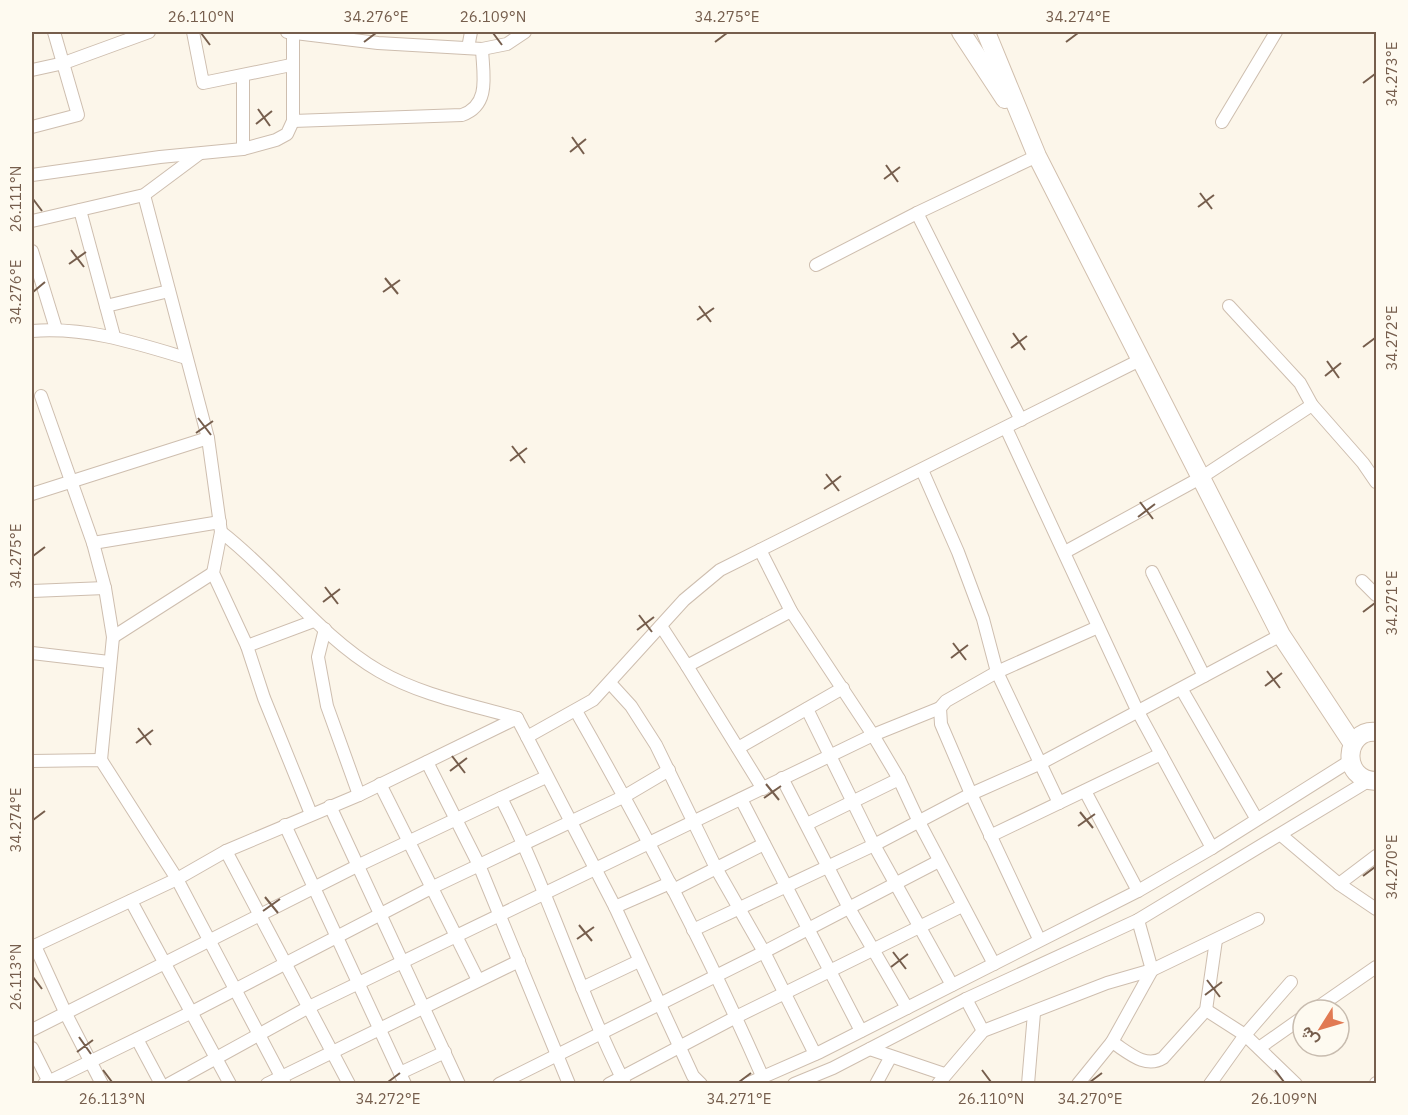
<svg xmlns="http://www.w3.org/2000/svg" width="1408" height="1115" font-family="'IBM Plex Sans',Vazirmatn,sans-serif">
<style>
.lines{fill:none;stroke-linecap:round;stroke-linejoin:round}
.street-casing{stroke:#cebeaf;stroke-width:14}
.secondary-casing{stroke:#d1bfad;stroke-width:20}
.street{stroke:#fff;stroke-width:12}
.secondary{stroke:#fff;stroke-width:18}
.ticks{fill:none;stroke:#765e4d;stroke-width:2}
.neatline{fill:none;stroke:#765e4d;stroke-width:2}
.ticks-label{font-size:15px;text-anchor:middle;fill:#765e4d}
</style>
<rect width="100%" height="100%" fill="#fcf6ea"/>
<g class="lines">
<defs>
<g id="street">
<path d="M 193,32 L 203,83 L 291,65"/>
<path d="M 287,32 L 378,43 L 482,49 L 507,44 L 525,32"/>
<path d="M 468,48 L 471,32"/>
<path d="M 32,70 L 64,63 L 149,32"/>
<path d="M 243,76 L 243,149"/>
<path d="M 293,121 L 462,115 C 491,105 483,74 482,49"/>
<path d="M 1222,122 L 1276,32"/>
<path d="M 32,127 L 78,115 L 54,32"/>
<path d="M 32,175 L 160,157 L 243,149 L 276,140 L 287,134 L 293,121 L 293,33"/>
<path d="M 144,195 L 208,438 L 221,532 L 213,573 L 247,646 L 264,698 L 311,814"/>
<path d="M 80,210 L 114,336"/>
<path d="M 917,213 L 1021,420"/>
<path d="M 32,221 L 144,195 L 199,154"/>
<path d="M 32,251 L 56,329"/>
<path d="M 816,265 L 917,213 L 1037,156"/>
<path d="M 106,306 L 169,291"/>
<path d="M 1229,306 L 1300,383 L 1312,405 L 1363,463 L 1376,482"/>
<path d="M 32,331 C 87,327 133,342 186,358"/>
<path d="M 41,396 L 93,543 L 105,588 L 113,637 L 101,760"/>
<path d="M 1006,428 L 1137,710 L 1212,848"/>
<path d="M 922,470 L 958,552 L 983,619 L 997,672 L 1059,803"/>
<path d="M 32,494 L 208,438"/>
<path d="M 221,532 C 276,574 319,636 379,671 C 420,695 472,705 517,718"/>
<path d="M 93,543 L 220,522"/>
<path d="M 1065,552 L 1202,477 L 1312,405"/>
<path d="M 1152,572 L 1204,676"/>
<path d="M 1362,581 L 1376,595"/>
<path d="M 32,591 L 105,588"/>
<path d="M 661,626 L 687,666"/>
<path d="M 325,629 L 318,657 L 327,706 L 359,795"/>
<path d="M 113,637 L 213,573"/>
<path d="M 247,646 L 314,621"/>
<path d="M 32,653 L 109,662"/>
<path d="M 610,683 L 631,706 L 656,745 L 716,868 L 764,952 L 815,1054"/>
<path d="M 1182,690 L 1256,818"/>
<path d="M 807,709 L 874,845 L 952,985"/>
<path d="M 576,711 C 644,830 708,952 763,1078"/>
<path d="M 527,737 L 615,907 L 693,1076 L 701,1084"/>
<path d="M 738,748 L 843,688"/>
<path d="M 32,761 L 101,760 L 177,879 L 285,1084"/>
<path d="M 427,762 L 479,865 L 569,1084"/>
<path d="M 782,778 L 849,908 L 907,1008"/>
<path d="M 899,779 L 873,735 L 940,708"/>
<path d="M 380,784 L 478,980"/>
<path d="M 763,789 L 687,666 L 791,611"/>
<path d="M 1085,791 L 1138,891"/>
<path d="M 501,798 L 546,777"/>
<path d="M 741,799 L 861,1031"/>
<path d="M 330,806 L 459,1084"/>
<path d="M 807,824 L 899,779 L 919,822 L 994,964"/>
<path d="M 285,825 L 405,1084"/>
<path d="M 1281,835 L 1339,884 L 1376,909"/>
<path d="M 990,836 L 1161,754"/>
<path d="M 226,851 L 349,1084"/>
<path d="M 1339,884 L 1376,856"/>
<path d="M 673,890 L 764,844"/>
<path d="M 131,901 L 230,1084"/>
<path d="M 615,907 L 670,883"/>
<path d="M 693,930 L 874,845 L 971,794 L 1041,763 L 1281,635"/>
<path d="M 1039,939 L 971,794 L 941,724 L 940,708 L 946,701 L 997,672 L 1098,627"/>
<path d="M 35,946 L 66,1014 L 102,1084"/>
<path d="M 32,947 L 177,879 L 226,851 L 359,795 L 517,718 L 527,737 L 593,700 L 684,600 L 720,570 L 1140,360"/>
<path d="M 582,988 L 639,961"/>
<path d="M 966,999 L 983,1031"/>
<path d="M 1206,1010 L 1245,1035 L 1296,1084"/>
<path d="M 1314,1010 L 1376,967"/>
<path d="M 32,1030 L 357,866 L 501,798 C 549,891 578,991 625,1084"/>
<path d="M 137,1039 L 161,1084"/>
<path d="M 1112,1042 C 1128,1052 1145,1069 1163,1058 L 1206,1010 L 1216,940"/>
<path d="M 32,1048 L 50,1084"/>
<path d="M 1259,1048 L 1303,1017"/>
<path d="M 870,1049 L 944,1074"/>
<path d="M 400,1073 L 445,1052"/>
<path d="M 44,1084 L 192,1012 L 433,887 L 625,796 L 669,770"/>
<path d="M 169,1084 L 309,1007 L 873,735 L 791,611 L 760,550"/>
<path d="M 267,1084 L 519,961"/>
<path d="M 499,1084 L 764,952 L 939,861"/>
<path d="M 609,1084 L 736,1017 L 962,906"/>
<path d="M 747,1084 L 820,1052 L 1138,891 L 1212,848 L 1350,761"/>
<path d="M 794,1084 L 833,1068 L 966,999 L 1138,920 L 1368,781"/>
<path d="M 876,1084 L 890,1058"/>
<path d="M 938,1084 L 983,1031 L 1107,983 L 1152,970 L 1258,919"/>
<path d="M 1028,1084 L 1034,1013"/>
<path d="M 1078,1084 L 1112,1042 L 1152,970 L 1138,920"/>
<path d="M 1210,1084 L 1245,1035 L 1291,982"/>
<path d="M 1376,1084 L 1376,1083"/>
</g>
<g id="secondary">
<path d="M 961,32 L 1005,99"/>
<path d="M 986,32 L 1037,156 L 1281,635 L 1353,744"/>
<path d="M 1376,732 C 1344,729 1340,780 1376,781"/>
</g>
</defs>
<!-- street casing -->
<use href="#street" class="street-casing"/>
<!-- secondary casing -->
<use href="#secondary" class="secondary-casing"/>
<!-- street -->
<use href="#street" class="street"/>
<!-- secondary -->
<use href="#secondary" class="secondary"/>
</g>
<!-- ticks -->
<path class="ticks" d="M 201,33 L 210,45M 493,33 L 502,45M 364,42 L 376,33M 715,42 L 727,33M 1066,42 L 1078,33M 1363,83 L 1375,74M 258,109 L 270,126M 256,124 L 272,111M 572,137 L 584,154M 570,152 L 586,139M 886,165 L 898,182M 884,179 L 900,167M 1200,193 L 1212,209M 33,199 L 42,211M 1198,207 L 1214,195M 71,250 L 84,267M 69,264 L 86,252M 385,278 L 398,294M 33,292 L 45,282M 383,292 L 400,280M 699,306 L 711,322M 697,320 L 714,308M 1013,333 L 1025,350M 1363,347 L 1375,338M 1011,348 L 1027,336M 1327,361 L 1339,378M 1325,376 L 1341,363M 198,418 L 211,435M 196,433 L 213,421M 512,446 L 525,463M 510,461 L 527,448M 826,474 L 839,491M 824,489 L 841,476M 1140,502 L 1153,519M 1138,517 L 1155,504M 33,556 L 45,547M 325,587 L 338,604M 323,602 L 340,589M 1363,612 L 1375,603M 639,615 L 652,632M 637,630 L 654,617M 953,643 L 966,660M 951,658 L 968,645M 1267,671 L 1280,688M 1265,686 L 1282,673M 138,728 L 151,745M 136,743 L 153,730M 452,756 L 465,773M 450,771 L 467,758M 766,784 L 779,800M 764,798 L 781,786M 1080,812 L 1093,828M 33,820 L 45,811M 1078,826 L 1095,814M 1363,876 L 1375,867M 265,897 L 278,913M 263,911 L 280,899M 579,925 L 592,941M 577,939 L 594,927M 893,952 L 906,969M 891,967 L 908,954M 33,977 L 42,989M 1207,980 L 1220,997M 1205,995 L 1222,982M 79,1037 L 91,1054M 77,1052 L 93,1040M 103,1070 L 112,1082M 982,1070 L 991,1082M 1275,1070 L 1284,1082M 388,1082 L 400,1073M 739,1082 L 751,1073M 1090,1082 L 1102,1073"/>
<!-- border -->
<rect width="1408" height="1115" fill="none" stroke="#fefaf0" stroke-width="66"/>
<!-- north arrow -->
<g transform="translate(1321 1028) rotate(233)"><circle r="28" fill="#fefaf0" stroke="#c8bcaf" stroke-width="1.5"/>
<path d="M0-4.5L10 22L0 15L-10 22Z" fill="#e17a53"/>
<text y="-9" font-size="16" font-weight="bold" text-anchor="middle" fill="#765e4d">ش</text>
</g>
<rect x="33" y="33" width="1342" height="1049" class="neatline"/>
<g class="ticks-label">
<text x="201" y="22">26.110°N</text>
<text x="376" y="22">34.276°E</text>
<text x="493" y="22">26.109°N</text>
<text x="727" y="22">34.275°E</text>
<text x="1078" y="22">34.274°E</text>
<text transform="translate(1392 74) rotate(-90)" y="5">34.273°E</text>
<text transform="translate(16 199) rotate(-90)" y="5">26.111°N</text>
<text transform="translate(16 292) rotate(-90)" y="5">34.276°E</text>
<text transform="translate(1392 338) rotate(-90)" y="5">34.272°E</text>
<text transform="translate(16 556) rotate(-90)" y="5">34.275°E</text>
<text transform="translate(1392 603) rotate(-90)" y="5">34.271°E</text>
<text transform="translate(16 820) rotate(-90)" y="5">34.274°E</text>
<text transform="translate(1392 867) rotate(-90)" y="5">34.270°E</text>
<text transform="translate(16 977) rotate(-90)" y="5">26.113°N</text>
<text x="112" y="1104">26.113°N</text>
<text x="388" y="1104">34.272°E</text>
<text x="739" y="1104">34.271°E</text>
<text x="991" y="1104">26.110°N</text>
<text x="1090" y="1104">34.270°E</text>
<text x="1284" y="1104">26.109°N</text>
</g>
</svg>
